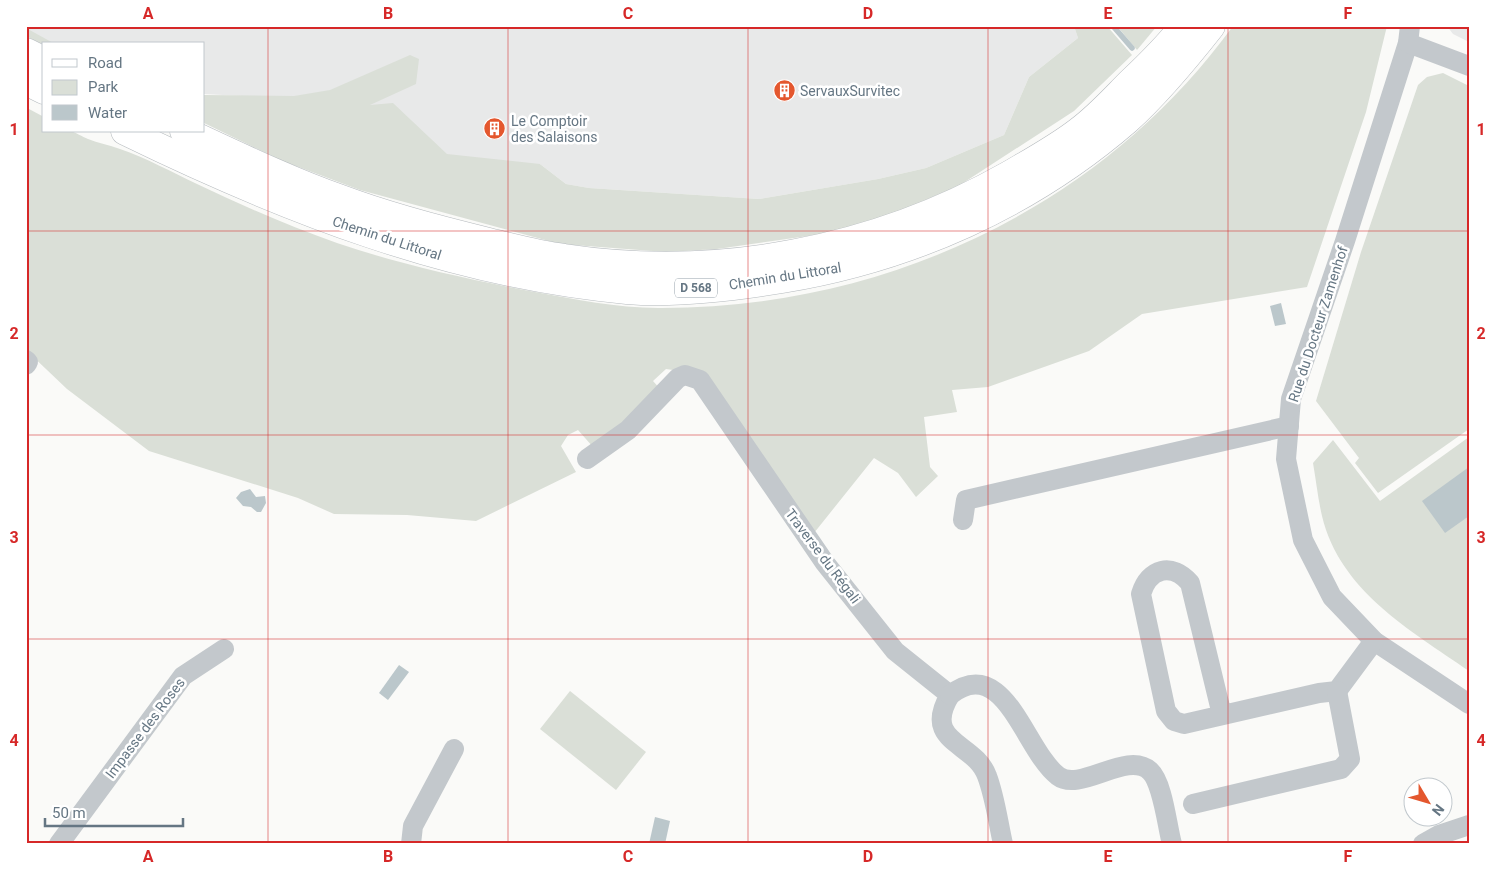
<svg xmlns="http://www.w3.org/2000/svg" width="1495" height="870" font-family="Roboto,sans-serif">
<style>
.built{fill:#e8e9e9}
.green{fill:#dadfd7}
.water{fill:#bbc7cb}
.lines{fill:none;stroke-linecap:round;stroke-linejoin:round}
.stream{stroke:#bbc7cb;stroke-width:5.5}
.primary-casing{stroke:#b5babe;stroke-width:29}
.minor{stroke:#c3c8cc;stroke-width:20}
.primary{stroke:#fff;stroke-width:28}
.grid{fill:none;stroke:#d62828;stroke-width:1;stroke-opacity:0.55}
.labels{text-anchor:middle;stroke-width:5;stroke-linejoin:round;paint-order:stroke}
.shield{fill:#fff;stroke:#939fa8;stroke-width:1}
.shield-label{font-size:12px;font-weight:bold;fill:#657683}
.poi-label{font-size:14px;fill:#657683;stroke:#fff;text-anchor:start}
.street-label{font-size:14px;fill:#657683;stroke:#fff}
.neatline{fill:none;stroke:#d62828;stroke-width:2}
.grid-label{font-size:16px;text-anchor:middle;font-weight:bold;fill:#d62828}
</style>
<rect width="100%" height="100%" fill="#fafaf8"/>
<!-- built -->
<g class="built">
<path d="M 26,26 L 1074,26 L 1078,38 L 1029,77 L 1004,135 L 926,168 L 878,179 L 759,199 L 589,188 L 566,184 L 540,164 L 431,171 L 263,97 L 204,94 L 204,44 L 44,45 L 26,36 Z"/>
<path d="M 1447,26 L 1469,26 L 1469,42 L 1453,34 Z"/>
</g>
<!-- green -->
<g class="green">
<path d="M 1074,26 L 1107,26 L 1132,55 L 1074,111 L 960,185 L 891,215 L 822,234 L 717,249 L 666,252 L 560,244 L 360,190 L 280,160 L 204,123 L 204,95 L 294,96 L 330,90 L 410,55 L 419,59 L 416,84 L 370,105 L 393,103 L 447,154 L 540,164 L 566,184 L 589,188 L 759,199 L 878,179 L 926,168 L 1004,135 L 1029,77 L 1078,38 Z"/>
<path d="M 1117,26 L 1157,26 L 1137,50 Z"/>
<path d="M 1233,26 L 1387,26 L 1366,112 L 1307,287 L 1142,314 L 1089,351 L 988,387 L 952,390 L 957,412 L 924,417 L 930,467 L 938,476 L 916,497 L 898,473 L 874,458 L 814,533 L 701,374 L 666,369 L 653,381 L 661,390 L 593,447 L 578,430 L 568,435 L 561,446 L 576,472 L 476,521 L 407,515 L 334,514 L 298,498 L 149,451 L 67,389 L 26,350 L 26,115 L 29,109 L 44,117 L 44,131 C 52,131 62,130 70,131 C 76,132 82,137 88,139 C 98,143 109,145 120,149 C 146,158 172,172 197,184 C 243,206 289,226 337,243 C 402,265 467,279 535,292 C 575,299 617,308 658,308 C 883,309 1100,209 1233,26 Z"/>
<path d="M 26,28 L 55,44 L 44,45 L 26,36 Z"/>
<path d="M 1443,73 L 1469,86 L 1469,429 L 1378,493 L 1355,463 L 1359,458 L 1316,401 L 1361,252 L 1418,85 L 1427,77 Z"/>
<path d="M 1469,437 L 1469,671 C 1410,630 1340,591 1322,516 C 1318,499 1316,480 1313,463 L 1333,440 L 1380,501 Z"/>
<path d="M 570,691 L 646,752 L 616,790 L 540,729 Z"/>
</g>
<!-- water -->
<g class="water">
<path d="M 1281,303 L 1286,324 L 1275,326 L 1270,306 Z"/>
<path d="M 1469,467 L 1469,516 L 1445,533 L 1422,501 Z"/>
<path d="M 250,489 L 256,497 L 265,496 L 266,503 L 261,512 L 257,512 L 251,507 L 243,506 L 236,498 L 241,492 Z"/>
<path d="M 399,665 L 409,672 L 388,700 L 379,693 Z"/>
<path d="M 655,817 L 670,821 L 665,844 L 649,844 Z"/>
</g>
<g class="lines">
<!-- stream -->
<path class="stream" d="M 1113,26 L 1132,48"/>
<defs>
<g id="primary">
<path d="M 26,52 L 44,61"/>
<path d="M 26,81 L 44,90"/>
<path d="M 125,131 C 283,208 450,274 627,290 C 676,294 734,287 782,279 C 910,258 1029,205 1127,120 C 1158,92 1185,59 1211,26"/>
<path d="M 184,131 C 236,155 287,180 341,199 C 389,217 439,230 489,242 C 513,248 539,255 564,258 C 717,281 875,251 1009,175 C 1033,161 1057,148 1079,131 C 1098,117 1114,99 1131,82 C 1149,65 1168,46 1184,26"/>
</g>
</defs>
<!-- primary casing -->
<use href="#primary" class="primary-casing"/>
<!-- minor -->
<g class="minor">
<path d="M 1410,26 L 1408,43 L 1345,241 L 1291,399 L 1286,459 L 1303,540 L 1332,597 L 1374,641 L 1469,704"/>
<path d="M 1408,43 L 1469,66"/>
<path d="M 26,360 L 28,362 L 26,365"/>
<path d="M 587,459 L 628,430 L 678,378 L 685,375 L 700,380 L 825,563 L 895,651 L 950,695 C 921,743 975,742 987,776 C 995,797 998,822 1003,844"/>
<path d="M 963,520 L 966,500 L 1289,426"/>
<path d="M 950,695 C 1005,653 1024,750 1058,776 C 1080,793 1127,750 1150,771 C 1163,783 1167,826 1172,844"/>
<path d="M 1222,715 L 1190,583 C 1172,562 1149,568 1141,594 L 1166,711 L 1174,721 L 1184,724 L 1319,693 L 1337,691 L 1374,641"/>
<path d="M 1193,804 L 1341,769 L 1350,759 L 1337,691"/>
<path d="M 59,844 L 183,676 L 224,649"/>
<path d="M 411,844 L 413,826 L 454,749"/>
<path d="M 1423,844 L 1439,835 L 1469,825"/>
</g>
<!-- primary -->
<use href="#primary" class="primary"/>
</g>
<!-- grid -->
<path class="grid" d="M 268,26 L 268,844M 508,26 L 508,844M 748,26 L 748,844M 988,26 L 988,844M 1228,26 L 1228,844M 26,231 L 1469,231M 26,435 L 1469,435M 26,639 L 1469,639"/>
<!-- icons -->
<defs>
<symbol id="building-disc" viewBox="-11 -11 22 22"><circle r="9.5" fill="#e4572e" stroke="#fff"/><path d="M-4-6H4V6H1V3H-1V6H-4ZM-2.5-4.3h1.7v1.8h-1.7ZM.8-4.3h1.7v1.8H.8ZM-2.5-1h1.7V.8h-1.7ZM.8-1h1.7V.8H.8Z" fill="#fff"/></symbol>
</defs>
<g fill-rule="evenodd">
<use href="#building-disc" x="772" y="78" width="25" height="25"/>
<use href="#building-disc" x="482" y="116" width="25" height="25"/>
</g>
<g class="labels">
<!-- shield labels -->
<rect class="shield" x="675" y="278.5" width="42" height="19" rx="4"/>
<g class="shield-label">
<text x="696" y="292">D 568</text>
</g>
<!-- poi labels -->
<g class="poi-label">
<text x="800" y="96">ServauxSurvitec</text>
<text x="511" y="126">Le Comptoir<tspan x="511" dy="16">des Salaisons</tspan></text>
</g>
<!-- street labels -->
<g class="street-label">
<text transform="translate(387 238) rotate(18)" y="5">Chemin du Littoral</text>
<text transform="translate(785 276) rotate(-9)" y="5">Chemin du Littoral</text>
<text transform="translate(1318 324) rotate(-72)" y="5">Rue du Docteur Zamenhof</text>
<text transform="translate(823 556) rotate(53)" y="5">Traverse du Régali</text>
<text transform="translate(145 728) rotate(-53)" y="5">Impasse des Roses</text>
</g>
</g>
<!-- border -->
<rect width="1495" height="870" fill="none" stroke="#ffffff" stroke-width="55"/>
<!-- legend -->
<rect x="42" y="42" width="162" height="90" fill="#ffffff" stroke="#c1c8cd"/>
<rect x="52" y="59" width="25" height="8" fill="#ffffff" stroke="#c1c8cd"/>
<text x="88" y="68" font-size="15" fill="#657683">Road</text>
<rect x="52" y="80" width="25" height="15" fill="#dadfd7" stroke="#c1c8cd"/>
<text x="88" y="92" font-size="15" fill="#657683">Park</text>
<rect x="52" y="105" width="25" height="15" fill="#bbc7cb" stroke="#c1c8cd"/>
<text x="88" y="118" font-size="15" fill="#657683">Water</text>
<!-- north arrow -->
<g transform="translate(1428 802) rotate(128)"><circle r="24" fill="#ffffff" stroke="#c1c8cd"/>
<path d="M0-4L9 19L0 12L-9 19Z" fill="#e4572e"/>
<text y="-8" font-size="14" font-weight="bold" text-anchor="middle" fill="#657683">N</text>
</g>
<!-- scale -->
<path d="M45 818v8h138v-8" fill="none" stroke="#657683" stroke-width="2.5"/>
<text x="52" y="818" font-size="15" fill="#657683" stroke="#ffffff" stroke-width="4" paint-order="stroke">50 m</text>
<rect x="28" y="28" width="1440" height="814" class="neatline"/>
<g class="grid-label">
<text x="148" y="19">A</text>
<text x="388" y="19">B</text>
<text x="628" y="19">C</text>
<text x="868" y="19">D</text>
<text x="1108" y="19">E</text>
<text x="1348" y="19">F</text>
<text x="14" y="135">1</text>
<text x="1481" y="135">1</text>
<text x="14" y="339">2</text>
<text x="1481" y="339">2</text>
<text x="14" y="543">3</text>
<text x="1481" y="543">3</text>
<text x="14" y="746">4</text>
<text x="1481" y="746">4</text>
<text x="148" y="862">A</text>
<text x="388" y="862">B</text>
<text x="628" y="862">C</text>
<text x="868" y="862">D</text>
<text x="1108" y="862">E</text>
<text x="1348" y="862">F</text>
</g>
</svg>
